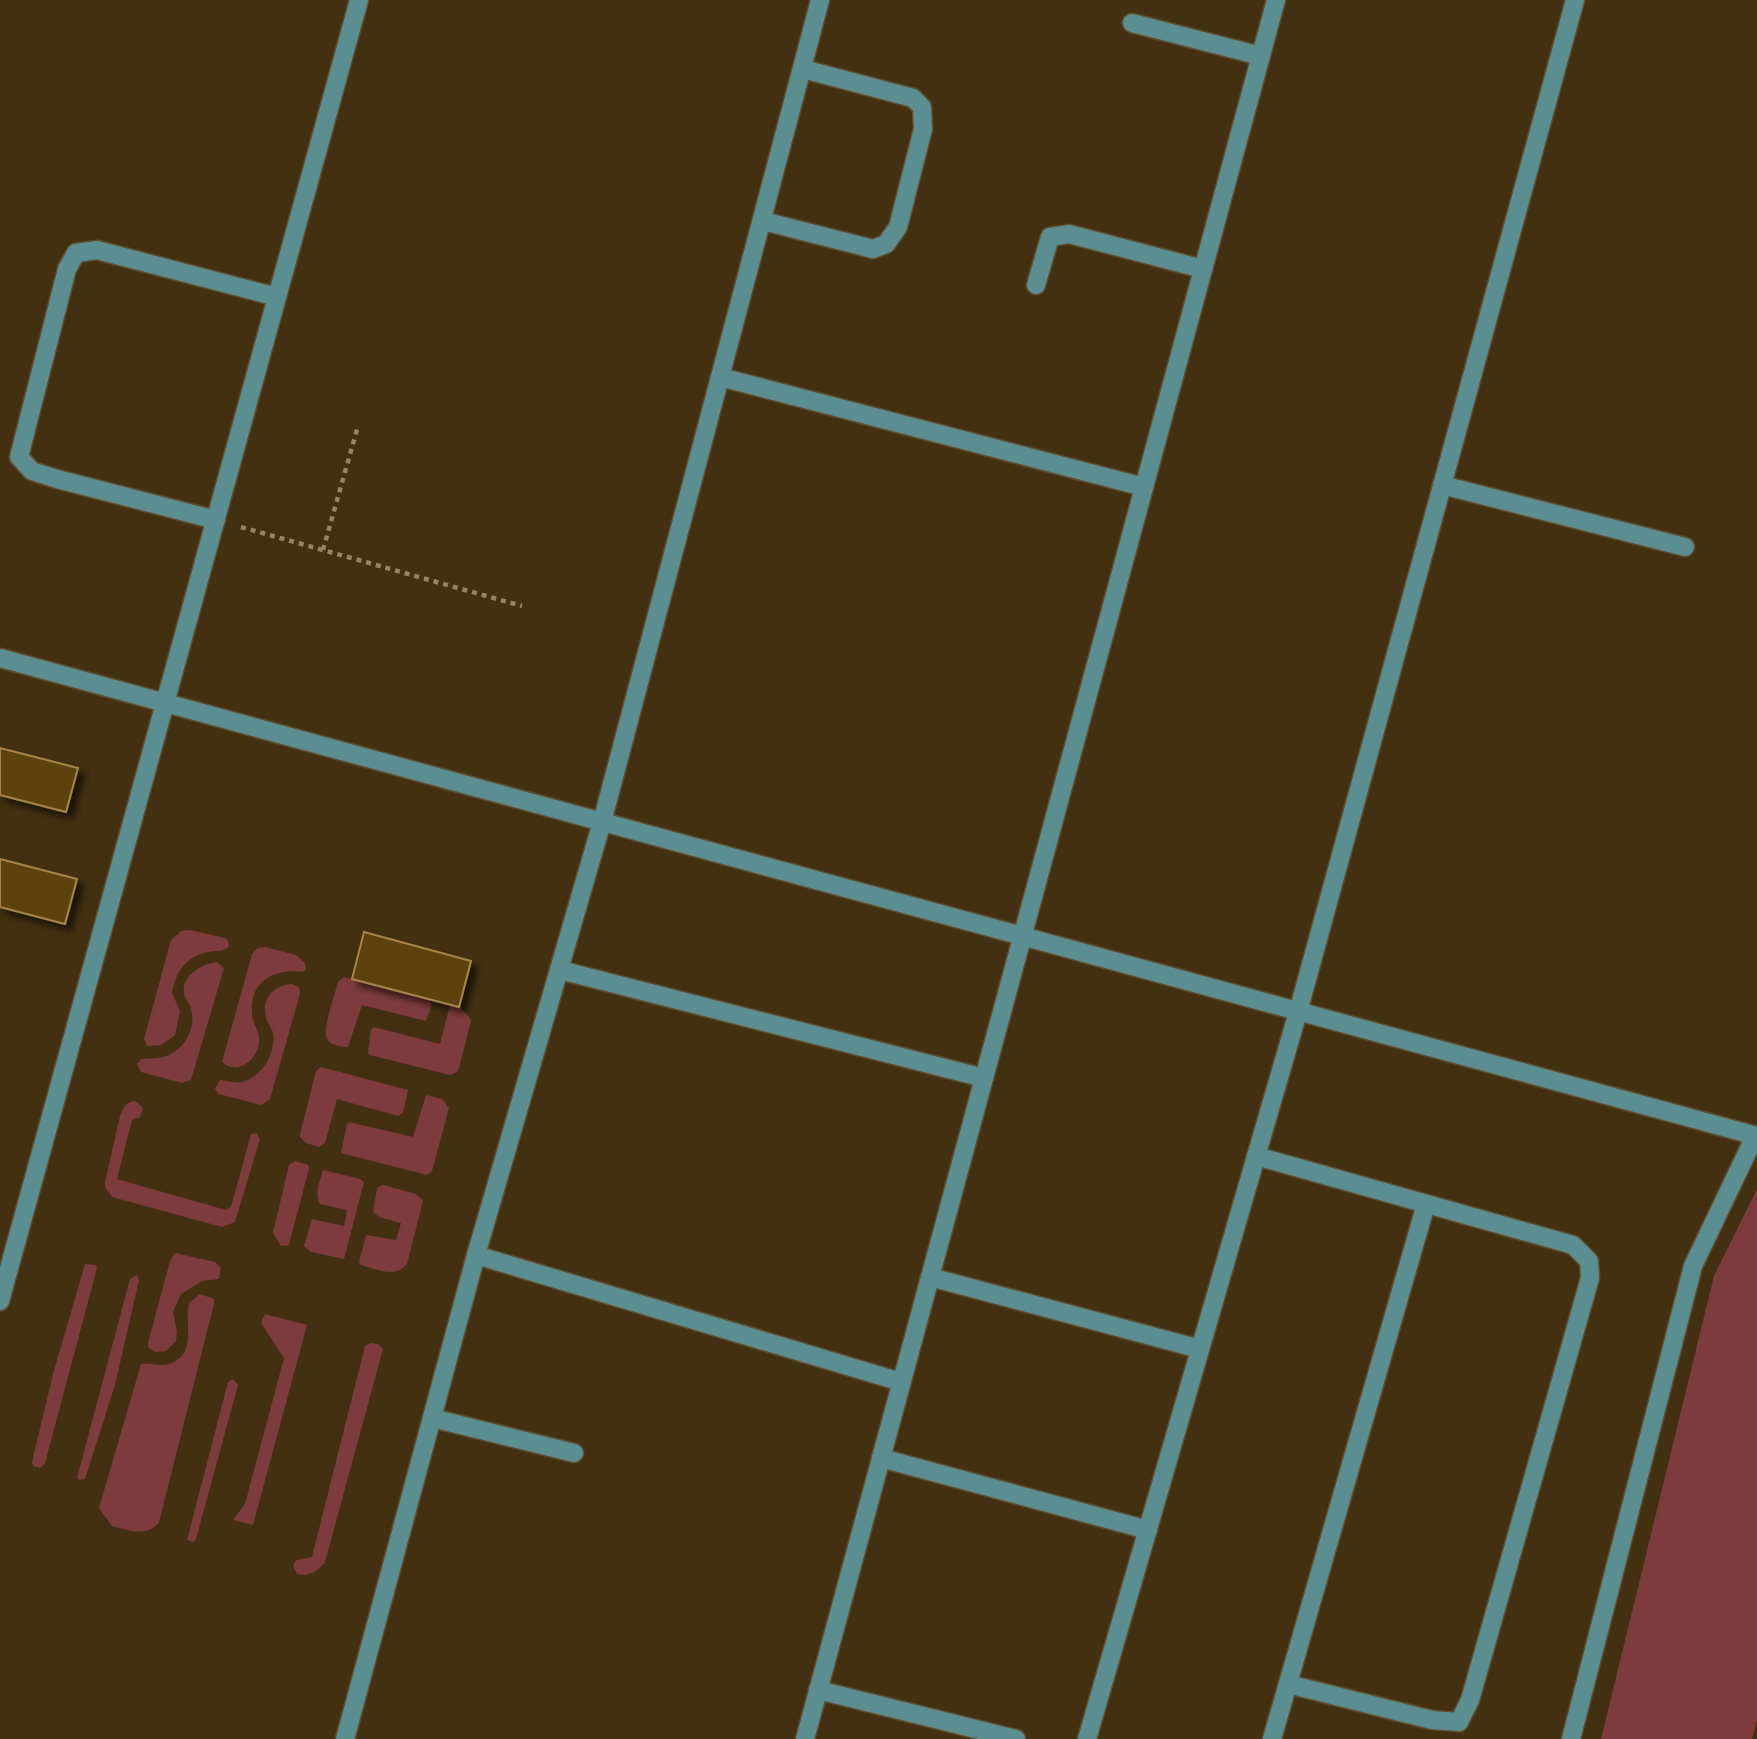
<svg xmlns="http://www.w3.org/2000/svg" width="1757" height="1739" font-family="'Source Sans 3',sans-serif">
<style>
.green{fill:#7d3b3d}
.building{fill:#5c420e;stroke:#a78447;stroke-width:2;filter:url(#shadow)}
.lines{fill:none;stroke-linecap:round;stroke-linejoin:round}
.minor-casing{stroke:#5f4d2d;stroke-width:21}
.path{stroke:#978465;stroke-width:4.5;stroke-dasharray:5 5;stroke-linecap:butt}
.minor{stroke:#5a8e91;stroke-width:18}
</style>
<defs>
<filter id="shadow"><feDropShadow dx="6" dy="6" stdDeviation="3.5" flood-color="#0009"/></filter>
</defs>
<rect width="100%" height="100%" fill="#423010"/>
<!-- green -->
<g class="green">
<path d="M 190,930 L 225,938 L 228,941 L 229,946 C 223,953 216,950 208,952 C 185,957 176,972 172,993 L 180,1011 L 175,1035 L 161,1045 L 147,1046 L 144,1039 L 171,940 L 181,931 Z"/>
<path d="M 265,947 L 296,955 L 305,963 L 306,969 L 303,972 C 275,968 249,981 252,1013 C 252,1022 259,1030 259,1039 C 260,1058 238,1077 222,1062 L 252,954 L 258,948 Z"/>
<path d="M 217,962 L 224,968 L 191,1080 L 182,1083 L 141,1072 L 137,1064 L 141,1059 C 148,1058 156,1059 163,1057 C 183,1052 197,1029 191,1009 C 190,1003 185,999 184,994 C 181,975 202,964 217,962 Z"/>
<path d="M 344,977 L 429,1000 L 432,1004 L 426,1021 L 362,1005 L 348,1047 C 342,1047 331,1046 327,1039 C 322,1029 335,994 338,982 Z"/>
<path d="M 292,984 L 299,987 L 300,994 L 270,1099 L 261,1105 L 219,1094 L 215,1089 L 220,1080 C 227,1080 235,1084 242,1082 C 262,1078 276,1052 273,1034 C 272,1028 268,1024 266,1018 C 261,999 273,985 292,984 Z"/>
<path d="M 450,1005 C 460,1006 467,1012 471,1021 L 459,1068 L 457,1072 L 450,1075 L 370,1055 L 368,1053 L 371,1029 L 374,1027 L 440,1044 Z"/>
<path d="M 321,1067 L 408,1090 L 403,1113 L 398,1116 L 337,1099 L 325,1143 L 319,1147 L 306,1143 L 300,1137 L 300,1134 L 316,1071 Z"/>
<path d="M 426,1095 L 442,1099 L 449,1108 L 432,1171 L 427,1175 L 341,1153 L 347,1124 L 349,1122 L 413,1137 Z"/>
<path d="M 135,1101 L 143,1108 L 140,1117 L 132,1120 L 117,1179 L 226,1210 L 231,1207 L 251,1134 L 256,1133 L 260,1139 L 235,1222 L 222,1227 L 112,1197 L 105,1187 L 105,1182 L 120,1116 C 124,1107 125,1102 135,1101 Z"/>
<path d="M 295,1161 L 308,1165 L 309,1168 L 289,1245 L 281,1246 L 273,1233 L 289,1165 Z"/>
<path d="M 323,1170 L 360,1179 L 364,1182 L 344,1259 L 311,1252 L 304,1246 L 312,1219 L 344,1226 L 347,1210 L 320,1204 C 314,1192 320,1182 323,1170 Z"/>
<path d="M 383,1185 L 416,1194 L 423,1201 L 407,1264 C 395,1279 377,1269 361,1265 L 359,1262 L 366,1235 L 396,1240 L 401,1223 L 379,1217 L 373,1212 L 377,1188 Z"/>
<path d="M 1757,1189 L 1757,1720 L 1752,1739 L 1601,1739 L 1714,1276 Z"/>
<path d="M 175,1253 L 215,1262 L 221,1268 L 219,1279 L 202,1281 L 181,1294 L 173,1312 L 177,1332 L 176,1341 L 166,1351 L 155,1352 L 148,1347 L 148,1343 L 170,1261 Z"/>
<path d="M 85,1264 L 95,1265 L 97,1268 L 45,1463 L 41,1468 L 33,1466 L 32,1462 L 53,1374 Z"/>
<path d="M 137,1275 L 139,1280 L 115,1385 L 85,1479 L 79,1480 L 77,1478 L 130,1279 Z"/>
<path d="M 200,1294 L 214,1299 L 214,1304 L 159,1522 C 147,1538 128,1530 112,1526 L 99,1508 L 141,1364 C 150,1362 160,1367 169,1364 C 198,1355 184,1324 189,1303 Z"/>
<path d="M 265,1314 L 307,1325 L 253,1525 L 233,1520 L 245,1504 L 284,1358 L 261,1323 Z"/>
<path d="M 370,1343 L 378,1344 L 383,1349 L 325,1562 C 318,1571 309,1577 297,1574 L 293,1566 L 296,1560 L 312,1557 L 365,1346 Z"/>
<path d="M 233,1379 L 238,1385 L 196,1539 L 193,1542 L 187,1540 L 228,1382 Z"/>
</g>
<!-- building -->
<g class="building">
<path d="M 0,748 L 78,768 L 66,812 L 0,795 Z"/>
<path d="M 0,859 L 77,879 L 65,924 L 0,907 Z"/>
<path d="M 364,932 L 471,961 L 459,1007 L 352,979 Z"/>
</g>
<g class="lines">
<defs>
<g id="minor">
<path d="M 1132,23 L 1261,56"/>
<path d="M 763,221 L 873,249 L 886,244 L 898,227 L 923,129 L 922,107 L 913,98 L 803,69"/>
<path d="M 1036,285 L 1050,237 L 1069,234 L 1203,269"/>
<path d="M 720,377 L 1144,487"/>
<path d="M 1442,485 L 1685,547"/>
<path d="M 216,520 L 57,479 L 32,471 L 19,457 L 67,269 L 76,253 L 97,250 L 277,297"/>
<path d="M 0,658 L 1757,1136"/>
<path d="M 560,970 L 984,1078"/>
<path d="M 1256,1156 L 1573,1245 L 1589,1261 L 1590,1278 L 1470,1700 L 1459,1722 L 1432,1720 L 1288,1684"/>
<path d="M 476,1255 L 901,1382"/>
<path d="M 930,1277 L 1200,1349"/>
<path d="M 0,1301 L 359,0"/>
<path d="M 432,1418 L 574,1453"/>
<path d="M 881,1458 L 1148,1530"/>
<path d="M 818,1690 L 1016,1739"/>
<path d="M 345,1739 L 476,1255 L 602,822 L 820,0"/>
<path d="M 805,1739 L 1276,0"/>
<path d="M 1087,1739 L 1298,1012 L 1575,0"/>
<path d="M 1272,1739 L 1426,1204"/>
<path d="M 1571,1739 L 1693,1266 L 1755,1136"/>
</g>
</defs>
<!-- minor casing -->
<use href="#minor" class="minor-casing"/>
<!-- path -->
<g class="path">
<path d="M 241,527 L 522,606"/>
<path d="M 323,550 L 358,426"/>
</g>
<!-- minor -->
<use href="#minor" class="minor"/>
</g>
</svg>
